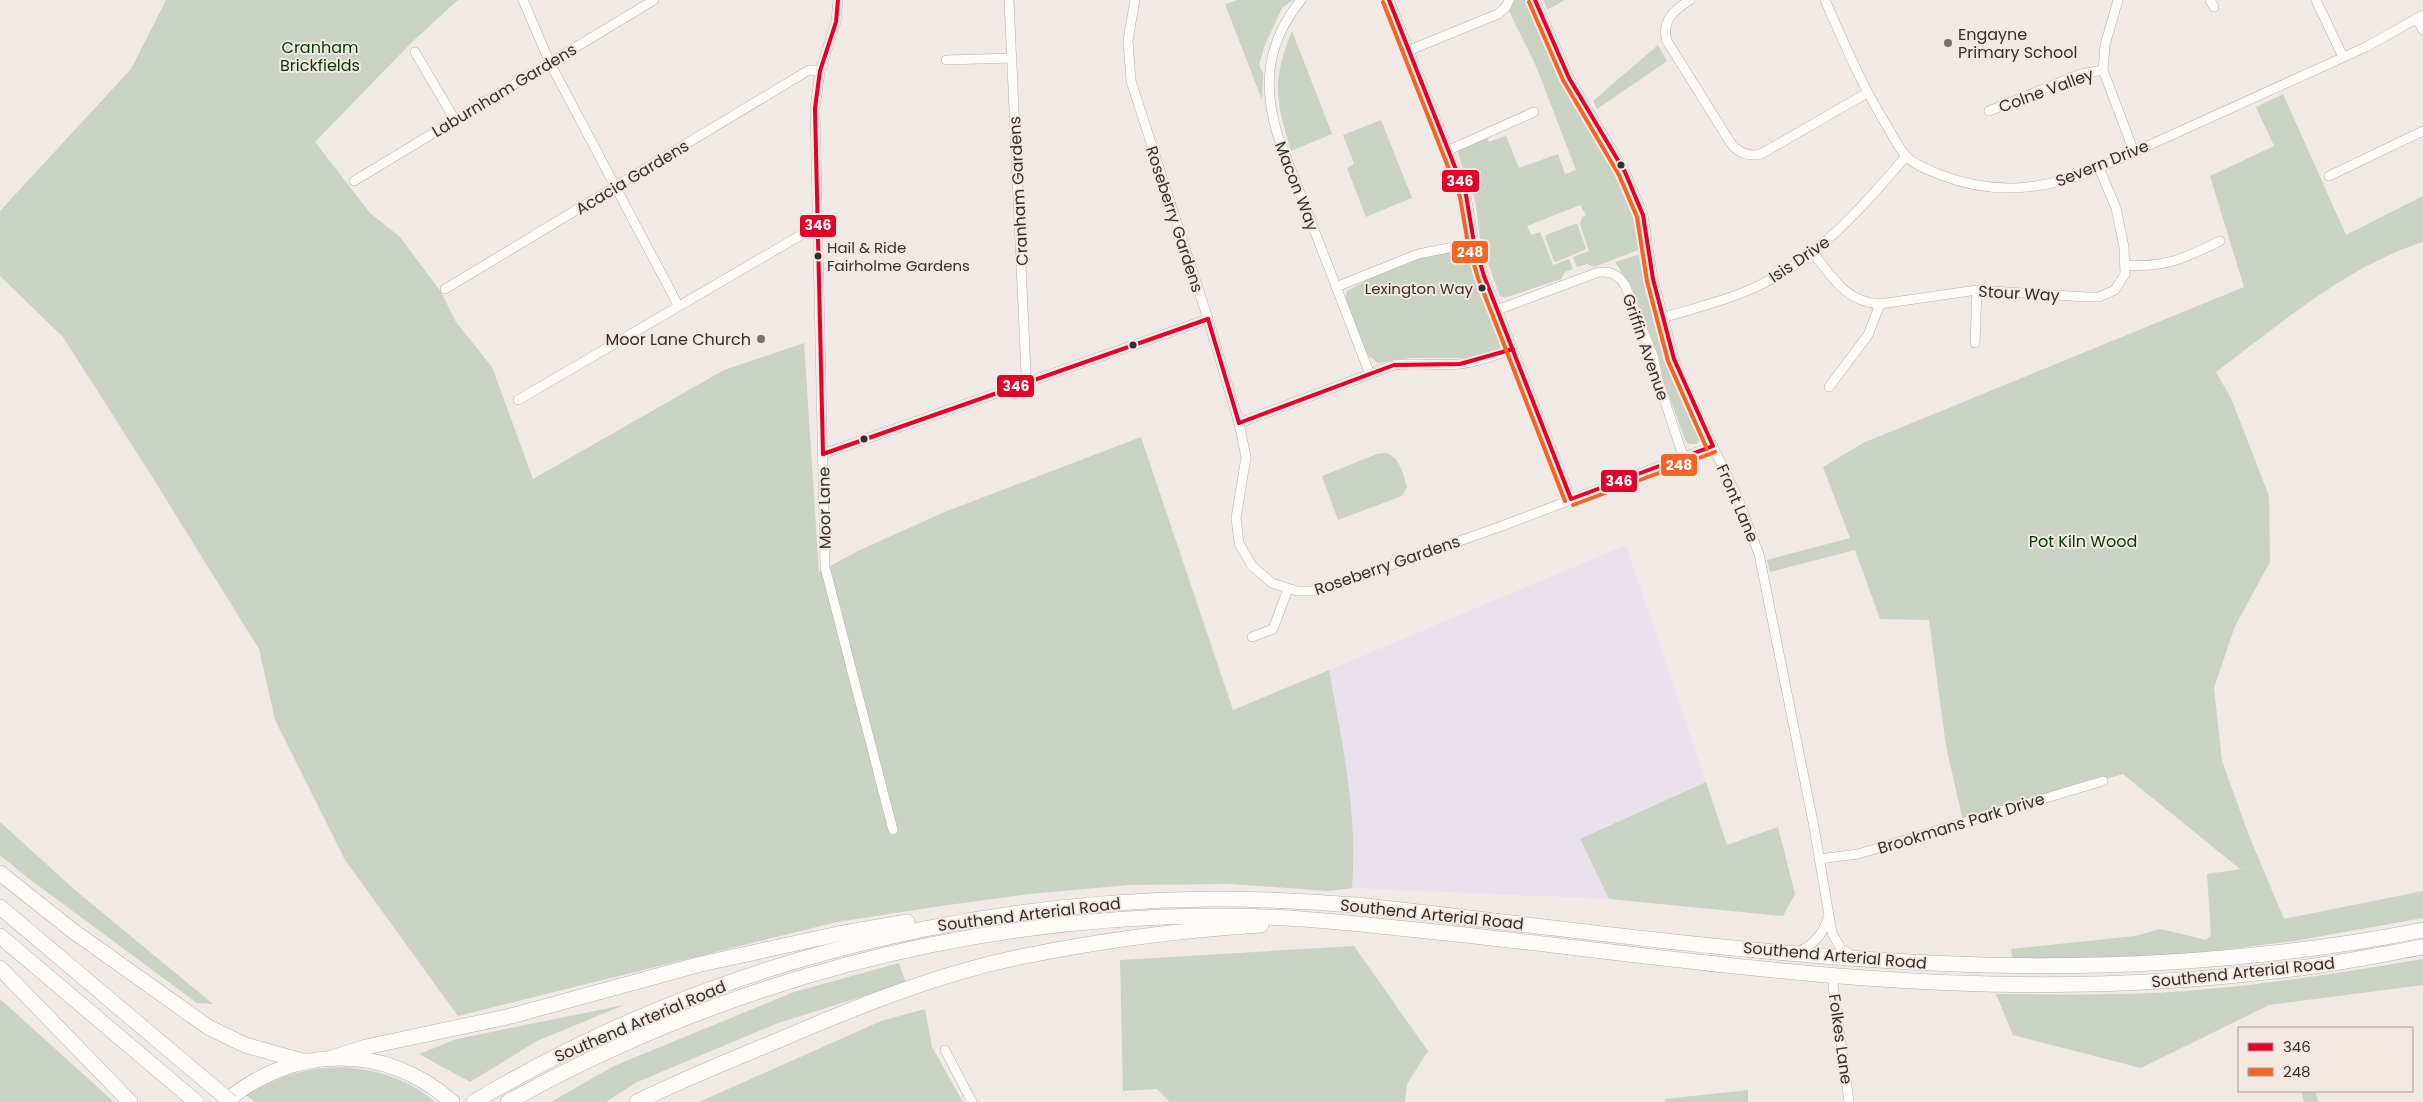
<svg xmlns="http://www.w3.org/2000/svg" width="2423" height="1102" font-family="Poppins,sans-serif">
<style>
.industrial{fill:#e9e2ed}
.green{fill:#c9d2c3}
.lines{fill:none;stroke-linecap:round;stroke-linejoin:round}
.street-casing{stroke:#b4afac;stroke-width:10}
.highway-casing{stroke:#b4afac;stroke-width:16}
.street{stroke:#fdfcfb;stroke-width:9}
.highway{stroke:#fdfcfb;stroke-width:15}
.highway-bridge-casing{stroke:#b4afac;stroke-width:16;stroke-linecap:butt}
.highway-bridge{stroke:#fdfcfb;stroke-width:15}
.bus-1-casing{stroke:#f4e8e2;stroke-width:8}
.bus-2-casing{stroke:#f4e8e2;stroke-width:8}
.bus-1{stroke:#e4002b;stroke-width:4}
.bus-2{stroke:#f26522;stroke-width:4}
.poi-dot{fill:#76706e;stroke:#f4e8e2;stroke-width:2}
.bus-dot{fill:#342f2d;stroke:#f4e8e2;stroke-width:2}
.labels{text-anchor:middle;stroke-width:4;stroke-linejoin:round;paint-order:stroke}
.bus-label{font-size:15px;fill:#342f2d;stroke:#f4e8e2;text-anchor:start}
.poi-label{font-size:16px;fill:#342f2d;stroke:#f4e8e2;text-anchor:start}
.park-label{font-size:16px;fill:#003b01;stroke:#f4e8e2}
.street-label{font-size:16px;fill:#342f2d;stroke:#f4e8e2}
.line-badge{stroke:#f4e8e2;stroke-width:2}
.badge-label{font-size:14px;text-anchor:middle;font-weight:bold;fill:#fff}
</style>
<rect width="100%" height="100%" fill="#f0e9e6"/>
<!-- industrial -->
<path class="industrial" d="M 1626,545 L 1706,782 L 1580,839 L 1609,899 L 1352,888 L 1354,864 L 1329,670 Z"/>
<!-- green -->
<g class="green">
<path d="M 166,0 L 458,0 L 412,42 L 315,142 L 370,213 L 400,237 L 441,292 L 456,322 L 492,367 L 533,479 L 724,370 L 804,343 L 819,572 L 860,550 L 947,511 L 1141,437 L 1233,710 L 1329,670 C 1342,742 1358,814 1352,888 L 1329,891 L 1230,884 L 1129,885 L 1029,894 L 941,906 L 837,922 L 458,1016 L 345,860 L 275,720 L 259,649 L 146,467 L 63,337 L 0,276 L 0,211 L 131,69 Z"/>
<path d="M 1237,0 L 1293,0 L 1282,8 L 1264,47 L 1259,65 L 1263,73 L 1262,100 L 1225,4 Z"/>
<path d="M 1515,0 L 1530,0 C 1543,41 1564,80 1585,117 C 1611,164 1636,194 1643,248 L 1594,267 L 1587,264 L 1577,267 L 1573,257 L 1589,251 L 1580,224 L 1582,217 L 1586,215 L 1580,205 L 1527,226 L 1531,235 L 1540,232 L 1553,265 L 1569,259 L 1573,269 L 1565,272 L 1561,279 L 1504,298 L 1500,296 L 1481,244 L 1475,200 L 1458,154 L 1459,149 L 1487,136 L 1489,142 L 1506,136 L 1519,168 L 1558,154 L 1565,174 L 1576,170 L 1536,66 L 1509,11 Z"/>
<path d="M 1544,0 L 1565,0 L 1547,10 Z"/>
<path d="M 1292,31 L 1332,134 L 1291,151 C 1276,99 1271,83 1292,31 Z"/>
<path d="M 1658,45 L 1667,61 L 1597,109 L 1593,101 Z"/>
<path d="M 2283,94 L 2346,235 L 2423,196 L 2423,242 C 2345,267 2280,324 2216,372 L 2231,398 L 2269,496 L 2270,562 L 2235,626 L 2214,688 L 2222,761 L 2250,838 L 2284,919 L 2423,891 L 2423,918 L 2294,941 L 2175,956 L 2013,962 L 2011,949 L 2135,936 L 2161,929 L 2206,940 L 2211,935 L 2207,874 L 2248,868 L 2240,869 L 2123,774 L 1963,821 L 1946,746 L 1929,620 L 1880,619 L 1855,550 L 1770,572 L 1767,560 L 1850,538 L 1823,467 L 1863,443 L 2244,287 L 2210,176 L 2274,146 L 2256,107 Z"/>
<path d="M 1381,120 L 1412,198 L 1366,217 L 1347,168 L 1354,164 L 1343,135 Z"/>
<path d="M 1575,224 L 1577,224 L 1586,248 L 1584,250 L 1556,262 L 1554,261 L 1545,237 L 1546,235 Z"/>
<path d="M 1461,249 L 1468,254 L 1479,284 L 1476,286 L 1481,298 L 1484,297 L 1501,340 L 1500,348 L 1469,358 L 1410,358 L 1378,363 L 1365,353 L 1345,300 L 1347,291 L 1364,282 L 1364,280 L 1421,258 Z"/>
<path d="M 1644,253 L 1670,356 L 1703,433 L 1704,437 L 1697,444 L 1688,444 L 1685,439 L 1663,380 L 1659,357 L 1631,286 L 1615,262 Z"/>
<path d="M 1385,453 C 1400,456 1403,474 1407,487 L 1402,496 L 1338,520 L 1322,476 L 1377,454 Z"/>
<path d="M 1706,782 L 1727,845 L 1778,827 L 1795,894 L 1783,916 L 1609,899 L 1580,839 Z"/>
<path d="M 0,822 L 75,890 L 213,1004 L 197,1003 L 28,878 L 0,855 Z"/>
<path d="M 1354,946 L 1428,1051 L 1407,1084 L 1405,1102 L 1170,1102 L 1157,1089 L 1123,1091 L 1120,960 Z"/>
<path d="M 2423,959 L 2423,985 L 2269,1005 L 2141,1068 L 2013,1035 L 1996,994 C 2059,994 2123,996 2186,991 C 2266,985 2344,972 2423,959 Z"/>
<path d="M 899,963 L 906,983 L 778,1023 L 635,1083 L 606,1102 L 551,1102 L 614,1066 L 794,992 Z"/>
<path d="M 0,999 L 114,1102 L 0,1102 Z"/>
<path d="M 624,1005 L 537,1041 L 470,1082 L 419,1054 L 457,1039 Z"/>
<path d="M 925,1009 L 932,1047 L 963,1102 L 699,1102 L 881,1021 Z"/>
<path d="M 342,1067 C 376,1070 408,1078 435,1102 L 255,1102 L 246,1095 C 277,1077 306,1067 342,1067 Z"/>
<path d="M 1748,1090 L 1748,1102 L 1665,1102 L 1665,1099 Z"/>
<path d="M 2301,1091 L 2315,1091 L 2319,1102 L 2304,1102 Z"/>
</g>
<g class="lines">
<defs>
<g id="street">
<path d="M 523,0 L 550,63 L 678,305"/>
<path d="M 838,0 L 836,22 L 820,71 L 815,108 L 825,567 L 893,830"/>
<path d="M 1009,0 L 1026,373 L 1029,383"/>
<path d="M 1135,0 L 1128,40 L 1131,81 L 1208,319 L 1239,423 L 1246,457 L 1236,518 L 1239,543 L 1252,566 L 1272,583 L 1297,591 L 1317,591 L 1502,526 L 1713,446"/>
<path d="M 1301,0 C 1267,42 1262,85 1278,136 L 1369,372"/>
<path d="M 1389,0 L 1466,195 L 1474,243 L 1484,276 L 1571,499"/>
<path d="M 1535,0 L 1569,78 L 1625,172 L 1643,215 L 1653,279 L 1674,359 L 1688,394 L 1738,499 L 1759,554 L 1814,827 L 1832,933 L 1841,949 L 1853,956"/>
<path d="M 1690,0 C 1674,10 1661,21 1667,41 L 1730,142 C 1738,153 1748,157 1761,154 L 1867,93"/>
<path d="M 1825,0 C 1844,43 1862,86 1887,126 C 1893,136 1899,149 1907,157 C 1916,166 1929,170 1941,175 C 1995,196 2046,190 2099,168 L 2366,47 L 2423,15"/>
<path d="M 2118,0 L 2105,45 L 2103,70 L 2134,152"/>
<path d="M 2210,0 L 2214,7"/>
<path d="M 2316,0 L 2343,57"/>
<path d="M 2417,19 L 2423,30"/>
<path d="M 1410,50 L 1498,14 L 1506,7 L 1509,0"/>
<path d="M 415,52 L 455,120"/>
<path d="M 946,60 L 1012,58"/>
<path d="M 1989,111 L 2081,74 L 2103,70"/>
<path d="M 1449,150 L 1534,112"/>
<path d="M 2329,176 L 2423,131"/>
<path d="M 354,181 L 654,0"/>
<path d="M 1813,253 C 1833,278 1846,302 1880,304 L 1977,290 L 2086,297 L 2099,297 L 2115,290 L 2125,274 L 2124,247 L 2116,208 L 2099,168"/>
<path d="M 2126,265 C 2166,268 2185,258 2220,241"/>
<path d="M 1336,287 L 1418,254 L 1474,243"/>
<path d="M 445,289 L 809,70 L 820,71"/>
<path d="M 1497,310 L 1596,273 C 1608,270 1618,274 1625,285 L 1653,356 L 1658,380 L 1683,456"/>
<path d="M 1662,318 C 1695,308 1729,300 1760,285 C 1821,255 1863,207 1906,156"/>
<path d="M 1975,343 L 1977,290"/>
<path d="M 1829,387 L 1868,335 L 1880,304"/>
<path d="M 518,400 L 806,232 L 818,231"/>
<path d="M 1239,423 L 1394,365 C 1416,362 1438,366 1460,364 C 1479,362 1495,355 1513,349"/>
<path d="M 823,454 L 1208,319"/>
<path d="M 1252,637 L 1273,629 L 1288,589"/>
<path d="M 1819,859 L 1858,854 L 2103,781"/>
<path d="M 1799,951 C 1814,945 1823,934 1828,918"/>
<path d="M 1835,975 L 1833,985 L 1849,1102"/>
<path d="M 945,1050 L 972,1102"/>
</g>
<g id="highway">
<path d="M 0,873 L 73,931 L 208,1027 L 245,1045 L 302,1061"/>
<path d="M 0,907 L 199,1075"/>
<path d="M 0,936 L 196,1102"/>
<path d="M 0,968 L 130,1102"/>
<path d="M 332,1058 L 366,1047 L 511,1016 L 701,964 L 838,934 L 907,922"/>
<path d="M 225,1102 C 292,1045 386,1042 452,1102"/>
<path d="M 474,1102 C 696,969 951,902 1210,899 C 1259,898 1308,902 1357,905 C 1548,926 1739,954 1930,963 C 2095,971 2261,962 2423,930"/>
<path d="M 508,1102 C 723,982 965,917 1212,916 C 1294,915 1375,926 1456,934 C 1593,949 1729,968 1866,978 C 2013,989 2161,987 2307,967 C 2346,962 2384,954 2423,947"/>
<path d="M 637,1102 C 683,1079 731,1060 779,1040 C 858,1006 940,973 1025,956 C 1103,940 1182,930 1261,925"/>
</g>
</defs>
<!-- street casing -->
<use href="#street" class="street-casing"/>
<!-- highway casing -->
<use href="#highway" class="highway-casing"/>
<!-- street -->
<use href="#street" class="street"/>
<!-- highway -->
<use href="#highway" class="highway"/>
<defs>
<path id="highway-bridge" d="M 199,1075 L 231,1102"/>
</defs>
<!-- highway-bridge casing -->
<use href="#highway-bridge" class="highway-bridge-casing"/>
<!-- highway-bridge -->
<use href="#highway-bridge" class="highway-bridge"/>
<defs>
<g id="bus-1">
<path d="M 1389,0 L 1466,195 L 1474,243 L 1484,276 L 1571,499 L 1713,446 L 1674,359 L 1653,279 L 1643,215 L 1625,172 L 1569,78 L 1535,0"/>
<path d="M 1208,319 L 1239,423"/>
<path d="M 1239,423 L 1394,365 L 1460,364 L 1513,349"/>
<path d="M 823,454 L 815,108 L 820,71 L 836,22 L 838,0"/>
<path d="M 823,454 L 1208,319"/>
</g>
<g id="bus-2">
<path d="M 1383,2 L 1460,197 L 1468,244 L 1478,278 L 1565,501"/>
<path d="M 1529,2 L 1563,80 L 1619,175 L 1637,217 L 1647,281 L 1668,361 L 1707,449"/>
<path d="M 1573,505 L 1715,452"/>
</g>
</defs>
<!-- bus-1 casing -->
<use href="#bus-1" class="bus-1-casing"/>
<!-- bus-2 casing -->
<use href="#bus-2" class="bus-2-casing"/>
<!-- bus-1 -->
<use href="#bus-1" class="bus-1"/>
<!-- bus-2 -->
<use href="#bus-2" class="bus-2"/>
</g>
<!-- markers -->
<g class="poi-dot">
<circle cx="1948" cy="43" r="5"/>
<circle cx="761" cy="339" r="5"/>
</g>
<g class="bus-dot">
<circle cx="1621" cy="165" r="4.5"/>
<circle cx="818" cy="256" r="4.5"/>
<circle cx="1482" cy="288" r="4.5"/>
<circle cx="1133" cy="345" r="4.5"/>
<circle cx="864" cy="439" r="4.5"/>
</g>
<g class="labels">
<!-- bus labels -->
<g class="bus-label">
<text x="827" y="253">Hail &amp; Ride<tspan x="827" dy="18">Fairholme Gardens</tspan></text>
<text x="1473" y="294" text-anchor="end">Lexington Way</text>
</g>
<!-- poi labels -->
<g class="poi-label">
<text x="1958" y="40">Engayne<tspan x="1958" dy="18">Primary School</tspan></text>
<text x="751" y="345" text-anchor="end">Moor Lane Church</text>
</g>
<!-- park labels -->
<g class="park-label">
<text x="320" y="53">Cranham<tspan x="320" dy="18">Brickfields</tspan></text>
<text x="2083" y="547">Pot Kiln Wood</text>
</g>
<!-- street labels -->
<g class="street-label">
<text transform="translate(504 90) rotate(-31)" y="6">Laburnham Gardens</text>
<text transform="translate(2046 90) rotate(-20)" y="6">Colne Valley</text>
<text transform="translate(2102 163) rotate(-22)" y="6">Severn Drive</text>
<text transform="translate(632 177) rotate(-31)" y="6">Acacia Gardens</text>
<text transform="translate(1297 186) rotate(69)" y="6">Macon Way</text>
<text transform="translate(1018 191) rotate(-93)" y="6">Cranham Gardens</text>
<text transform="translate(1175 219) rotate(72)" y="6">Roseberry Gardens</text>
<text transform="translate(1799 259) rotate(-34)" y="6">Isis Drive</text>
<text transform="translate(2019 293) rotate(3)" y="6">Stour Way</text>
<text transform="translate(1646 347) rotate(71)" y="6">Griffin Avenue</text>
<text transform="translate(1738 503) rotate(67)" y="6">Front Lane</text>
<text transform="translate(824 508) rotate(-91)" y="6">Moor Lane</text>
<text transform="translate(1387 565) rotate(-19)" y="6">Roseberry Gardens</text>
<text transform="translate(1961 823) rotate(-17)" y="6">Brookmans Park Drive</text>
<text transform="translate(1029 914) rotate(-7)" y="6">Southend Arterial Road</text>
<text transform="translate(1432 914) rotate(6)" y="6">Southend Arterial Road</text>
<text transform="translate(1835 955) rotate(5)" y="6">Southend Arterial Road</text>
<text transform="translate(2243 972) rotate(-6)" y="6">Southend Arterial Road</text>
<text transform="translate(640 1021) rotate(-23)" y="6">Southend Arterial Road</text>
<text transform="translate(1841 1039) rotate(82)" y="6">Folkes Lane</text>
</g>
</g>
<g class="line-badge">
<rect x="1441" y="169" width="39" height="24" rx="5" fill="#e4002b"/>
<rect x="799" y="214" width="38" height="24" rx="5" fill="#e4002b"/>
<rect x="1451" y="240" width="38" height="24" rx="5" fill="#f26522"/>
<rect x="996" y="374" width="39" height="24" rx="5" fill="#e4002b"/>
<rect x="1660" y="453" width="38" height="24" rx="5" fill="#f26522"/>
<rect x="1600" y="469" width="38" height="24" rx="5" fill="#e4002b"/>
</g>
<g class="badge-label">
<text x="1460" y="186">346</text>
<text x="818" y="230">346</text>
<text x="1470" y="257">248</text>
<text x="1016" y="391">346</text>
<text x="1679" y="470">248</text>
<text x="1619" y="486">346</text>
</g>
<!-- legend -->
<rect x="2238" y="1027" width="175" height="65" fill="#f4e8e2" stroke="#a79e9a"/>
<rect x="2248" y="1043" width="25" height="8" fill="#e4002b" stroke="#a79e9a"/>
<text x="2283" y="1052" font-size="15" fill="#342f2d">346</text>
<rect x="2248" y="1068" width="25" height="8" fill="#f26522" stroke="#a79e9a"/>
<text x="2283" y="1077" font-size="15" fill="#342f2d">248</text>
</svg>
